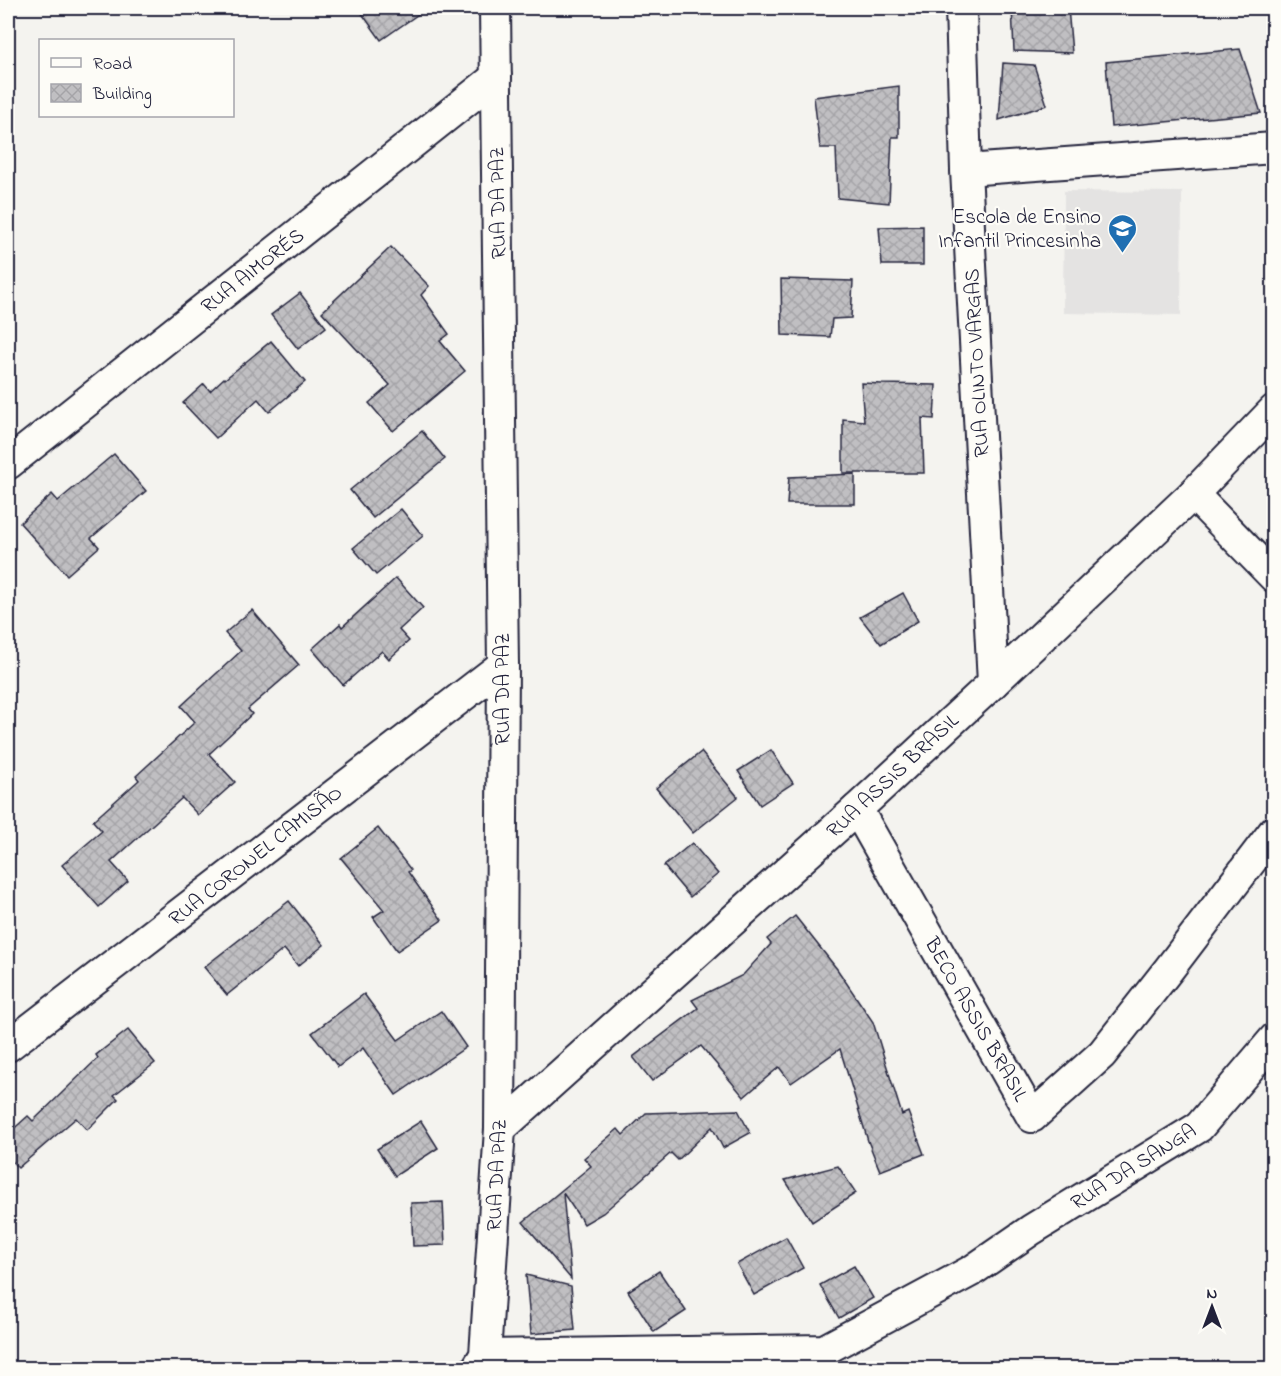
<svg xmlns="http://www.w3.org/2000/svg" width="1281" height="1376" font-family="'Indie Flower',sans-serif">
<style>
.built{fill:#e4e3e2}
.building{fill:url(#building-cross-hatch);stroke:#22223b;stroke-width:1.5}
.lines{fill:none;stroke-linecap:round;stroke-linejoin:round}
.street-casing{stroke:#22223b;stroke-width:34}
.street{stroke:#fdfcf7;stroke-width:30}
.labels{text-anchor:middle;stroke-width:4.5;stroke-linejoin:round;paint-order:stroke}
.street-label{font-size:21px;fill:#22223b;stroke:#fdfcf7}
.poi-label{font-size:21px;fill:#22223b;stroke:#fdfcf7;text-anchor:end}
</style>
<defs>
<pattern id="building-cross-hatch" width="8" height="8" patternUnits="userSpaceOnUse" patternTransform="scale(1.5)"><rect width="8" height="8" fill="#c0bfc2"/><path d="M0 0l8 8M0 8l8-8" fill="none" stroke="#a5a4a8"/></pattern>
</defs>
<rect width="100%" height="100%" fill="#f4f3ef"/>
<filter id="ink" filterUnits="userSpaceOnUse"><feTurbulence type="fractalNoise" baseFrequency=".0167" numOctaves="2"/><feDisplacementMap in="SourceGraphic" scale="12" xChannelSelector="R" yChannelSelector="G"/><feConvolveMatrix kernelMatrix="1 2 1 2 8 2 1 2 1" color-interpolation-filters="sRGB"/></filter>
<g filter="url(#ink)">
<!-- built -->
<path class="built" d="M 1064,191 L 1182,192 L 1181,315 L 1063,313 Z"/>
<!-- building -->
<g class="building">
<path d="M 358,8 L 427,8 L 381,40 Z"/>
<path d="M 1012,8 L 1068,8 L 1072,53 L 1014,51 Z"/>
<path d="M 1240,49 L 1261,113 L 1111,127 L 1106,62 Z"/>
<path d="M 1003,63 L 1034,65 L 1047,105 L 999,120 Z"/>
<path d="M 899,86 L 899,137 L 892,137 L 889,203 L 838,198 L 836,148 L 820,148 L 814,97 Z"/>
<path d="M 923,226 L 923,265 L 882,265 L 879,227 Z"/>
<path d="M 391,247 L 429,286 L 421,295 L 449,334 L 440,341 L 465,371 L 393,431 L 369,403 L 390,385 L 322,312 Z"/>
<path d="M 781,279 L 853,281 L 851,318 L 832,319 L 830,337 L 782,335 Z"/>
<path d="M 300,293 L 326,327 L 298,349 L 271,315 Z"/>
<path d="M 271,341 L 305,382 L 269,412 L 258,399 L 216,438 L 183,403 L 204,384 L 210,391 L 224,378 L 225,379 Z"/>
<path d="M 861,383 L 882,384 L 936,385 L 934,419 L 922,418 L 924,473 L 843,473 L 843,419 L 864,421 Z"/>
<path d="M 422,431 L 445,459 L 373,518 L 350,490 Z"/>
<path d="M 114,454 L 146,491 L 91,538 L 99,547 L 67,575 L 20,523 L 52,494 L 58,501 Z"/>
<path d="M 855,474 L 855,504 L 787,504 L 789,477 Z"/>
<path d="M 401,509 L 423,536 L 376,575 L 353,548 Z"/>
<path d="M 396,578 L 423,608 L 399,630 L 409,641 L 389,659 L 382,651 L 343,685 L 312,649 L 340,624 L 342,627 Z"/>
<path d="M 903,593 L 918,621 L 881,644 L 860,617 Z"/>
<path d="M 252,610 L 299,665 L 248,709 L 252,714 L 209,754 L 235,782 L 198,815 L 182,798 L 111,862 L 128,881 L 99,907 L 62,865 L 102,831 L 93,821 L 139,780 L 136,776 L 195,722 L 181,706 L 241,651 L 225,633 Z"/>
<path d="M 771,750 L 793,783 L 760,805 L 738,771 Z"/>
<path d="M 701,752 L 738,797 L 693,833 L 656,788 Z"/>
<path d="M 378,828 L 411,870 L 408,872 L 442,920 L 397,951 L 373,917 L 384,910 L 341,858 Z"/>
<path d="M 692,843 L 718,874 L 690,897 L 664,866 Z"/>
<path d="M 289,901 L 324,945 L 298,966 L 284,949 L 227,995 L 204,967 Z"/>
<path d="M 795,916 L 837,969 L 873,1022 L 902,1115 L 908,1112 L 924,1154 L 880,1171 L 868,1141 L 840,1049 L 791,1083 L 779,1067 L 744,1097 L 701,1046 L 652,1081 L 633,1057 L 698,1008 L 692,1000 L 743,975 L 771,944 L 767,939 Z"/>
<path d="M 364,994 L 398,1040 L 441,1011 L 466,1047 L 396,1095 L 363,1048 L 338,1067 L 312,1033 Z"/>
<path d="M 128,1030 L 155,1063 L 114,1095 L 118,1099 L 87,1130 L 76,1118 L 18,1168 L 8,1157 L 8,1134 L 28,1116 L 33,1121 L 98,1058 L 96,1055 Z"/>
<path d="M 738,1110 L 750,1133 L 723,1148 L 712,1127 L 678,1160 L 671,1153 L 603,1213 L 584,1224 L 563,1193 L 571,1279 L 523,1222 L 591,1166 L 584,1158 L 618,1129 L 623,1135 L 646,1113 Z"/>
<path d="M 421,1121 L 438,1148 L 395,1176 L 377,1149 Z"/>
<path d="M 838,1166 L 856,1193 L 812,1222 L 785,1180 Z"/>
<path d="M 443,1202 L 445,1245 L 413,1246 L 411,1203 Z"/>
<path d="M 786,1237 L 803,1268 L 754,1295 L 737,1264 Z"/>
<path d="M 854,1266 L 873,1298 L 839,1318 L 820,1285 Z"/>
<path d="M 659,1271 L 686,1311 L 654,1332 L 628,1291 Z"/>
<path d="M 526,1275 L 571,1286 L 575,1330 L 531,1334 Z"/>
</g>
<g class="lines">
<defs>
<g id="street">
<path d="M 961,8 L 966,170 L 993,683"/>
<path d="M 966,170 L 1274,148"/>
<path d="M 8,464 L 496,77"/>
<path d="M 1193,494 L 1274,577"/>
<path d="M 857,809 L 1032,1117 L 1102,1054 L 1169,969 L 1274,831"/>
<path d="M 8,1046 L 503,665"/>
<path d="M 500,1129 L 857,809 L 993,683 L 1193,494 L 1274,410"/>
<path d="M 485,1355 L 824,1350 L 973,1270 L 1031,1230 L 1199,1127 L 1274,1039"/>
<path d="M 477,1368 L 485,1355 L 500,1129 L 503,665 L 495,8"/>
</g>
</defs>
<!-- street casing -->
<use href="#street" class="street-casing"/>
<!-- street -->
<use href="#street" class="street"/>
</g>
</g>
<!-- icons -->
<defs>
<symbol id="school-pin" viewBox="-11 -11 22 30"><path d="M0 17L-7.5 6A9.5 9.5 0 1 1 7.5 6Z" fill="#1f6fb2" stroke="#fdfcf7"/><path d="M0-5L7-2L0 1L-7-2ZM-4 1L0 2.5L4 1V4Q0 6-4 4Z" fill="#fff"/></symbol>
</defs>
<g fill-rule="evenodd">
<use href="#school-pin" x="1106" y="212" width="33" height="45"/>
</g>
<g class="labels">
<!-- street labels -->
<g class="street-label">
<text transform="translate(497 203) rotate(-91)" y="7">RUA DA PAZ</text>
<text transform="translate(252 270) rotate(-38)" y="7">RUA AIMORÉS</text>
<text transform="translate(976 363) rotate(-93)" y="7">RUA OLINTO VARGAS</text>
<text transform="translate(502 689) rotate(-90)" y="7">RUA DA PAZ</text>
<text transform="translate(892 775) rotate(-43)" y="7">RUA ASSIS BRASIL</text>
<text transform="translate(255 855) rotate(-38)" y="7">RUA CORONEL CAMISÃO</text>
<text transform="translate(977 1019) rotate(60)" y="7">BECO ASSIS BRASIL</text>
<text transform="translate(1133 1166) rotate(-32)" y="7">RUA DA SANGA</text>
<text transform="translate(496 1175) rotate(-87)" y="7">RUA DA PAZ</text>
</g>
<!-- poi labels -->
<g class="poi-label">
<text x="1101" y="223">Escola de Ensino<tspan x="1101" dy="24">Infantil Princesinha</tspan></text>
</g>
</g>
<!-- margin -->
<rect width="1281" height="1376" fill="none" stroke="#fdfcf7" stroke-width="30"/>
<rect x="15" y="15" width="1251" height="1346" fill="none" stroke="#22223b" stroke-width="2" filter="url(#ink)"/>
<!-- legend -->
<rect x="39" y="39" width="195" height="78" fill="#fdfcf7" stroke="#a5a5ac" stroke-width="1.5"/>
<rect x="51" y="58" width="30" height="9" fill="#fdfcf7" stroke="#a5a5ac" stroke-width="1.5"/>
<text x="93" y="69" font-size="18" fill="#22223b">Road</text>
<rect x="51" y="84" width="30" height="18" fill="url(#building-cross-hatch)" stroke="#a5a5ac" stroke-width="1.5"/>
<text x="93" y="99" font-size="18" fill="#22223b">Building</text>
<!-- north arrow -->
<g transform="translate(1212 1307)" stroke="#fdfcf7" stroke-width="4.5" paint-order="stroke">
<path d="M0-4.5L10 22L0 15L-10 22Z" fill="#22223b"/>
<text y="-9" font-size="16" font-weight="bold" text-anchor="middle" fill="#22223b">N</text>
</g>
</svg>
